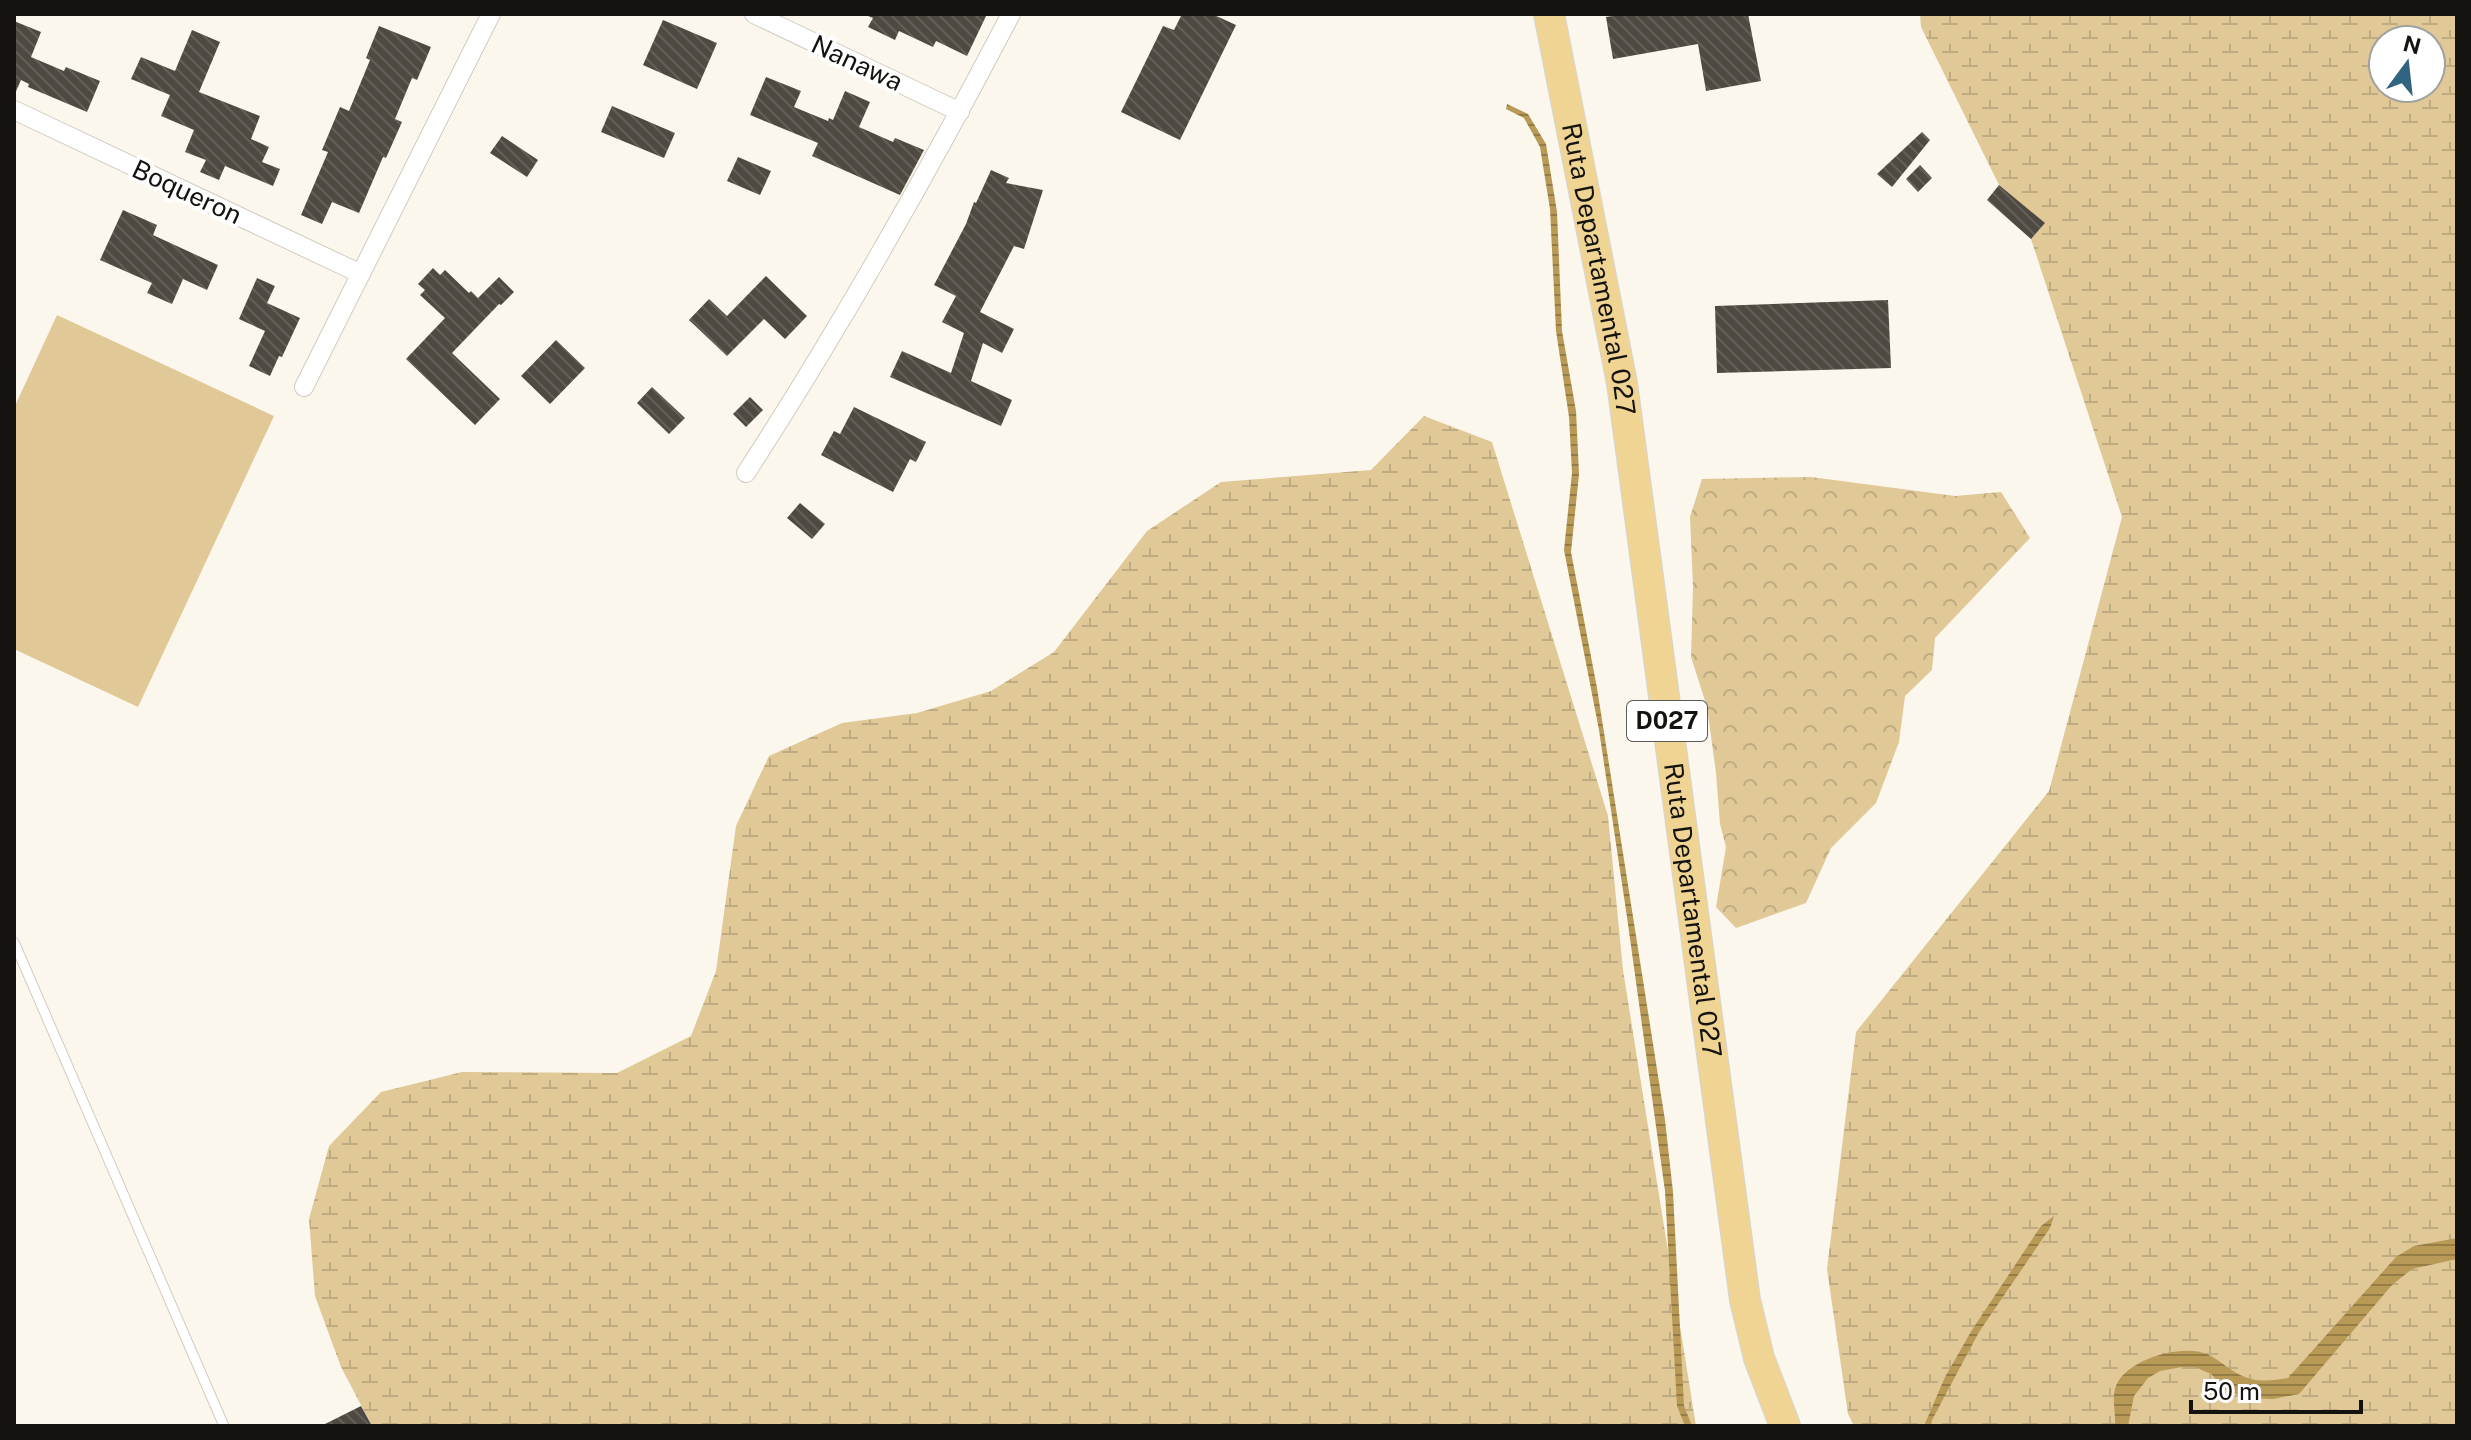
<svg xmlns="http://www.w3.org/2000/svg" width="2471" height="1440" font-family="'Public Sans',sans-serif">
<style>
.forest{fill:url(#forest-crowns)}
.wetland{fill:url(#wetland-marsh);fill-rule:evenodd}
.pitch{fill:#e0c897}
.water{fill:url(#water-rules)}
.building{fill:url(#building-back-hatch)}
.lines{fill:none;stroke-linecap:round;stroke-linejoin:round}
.lane-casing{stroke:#d1ccc1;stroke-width:11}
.street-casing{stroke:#d1ccc1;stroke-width:20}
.primary-casing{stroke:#d5d5d4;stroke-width:32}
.lane{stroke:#fff;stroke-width:9}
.street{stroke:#fff;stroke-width:18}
.primary{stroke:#f0d494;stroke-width:30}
.labels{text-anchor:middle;stroke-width:8;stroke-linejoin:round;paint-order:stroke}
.shield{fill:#fff;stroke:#5b5a57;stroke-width:2}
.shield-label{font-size:24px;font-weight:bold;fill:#15130f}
.street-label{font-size:26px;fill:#15130f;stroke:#fff}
</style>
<defs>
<pattern id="forest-crowns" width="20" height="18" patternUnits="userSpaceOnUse" patternTransform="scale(2)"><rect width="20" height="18" fill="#e0c897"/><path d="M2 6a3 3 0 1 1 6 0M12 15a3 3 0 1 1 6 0" fill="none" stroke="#bfab81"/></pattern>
<pattern id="wetland-marsh" width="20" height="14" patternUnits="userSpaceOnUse" patternTransform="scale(2)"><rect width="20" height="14" fill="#e0c897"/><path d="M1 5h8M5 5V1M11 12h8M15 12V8" fill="none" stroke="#bfab81"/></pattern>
<pattern id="water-rules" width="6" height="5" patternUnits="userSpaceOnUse" patternTransform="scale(2)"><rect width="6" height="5" fill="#b89955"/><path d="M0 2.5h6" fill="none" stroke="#947c45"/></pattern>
<pattern id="building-back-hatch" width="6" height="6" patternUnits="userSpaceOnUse" patternTransform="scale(2)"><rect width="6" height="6" fill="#4e4a41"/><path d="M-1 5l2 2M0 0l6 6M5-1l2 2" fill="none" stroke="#636059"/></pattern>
</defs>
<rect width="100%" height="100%" fill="#fcf7ed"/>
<!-- forest -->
<path class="forest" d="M 1811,477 L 1955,496 L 2001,492 L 2030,538 L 1935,638 L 1932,670 L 1905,696 L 1899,742 L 1876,803 L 1831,848 L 1806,903 L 1736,928 L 1716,907 L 1726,847 L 1720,824 L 1716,773 L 1707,707 L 1691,657 L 1693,587 L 1690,517 L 1702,479 Z"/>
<!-- wetland -->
<g class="wetland">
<path d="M 1920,14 L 2457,14 L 2457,1426 L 1854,1426 L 1848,1414 L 1827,1269 L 1856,1032 L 2049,791 L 2122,517 L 2031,239 L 1999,211 L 1999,185 L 1921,27 ZM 2383,40 L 2431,40 L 2431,88 L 2383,88 Z"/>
<path d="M 1424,416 L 1492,442 L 1608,816 L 1623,970 L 1696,1426 L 372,1426 L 341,1367 L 315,1296 L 309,1219 L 329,1146 L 381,1092 L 462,1072 L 617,1073 L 691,1036 L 716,971 L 736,826 L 769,756 L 842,723 L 917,713 L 991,691 L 1054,652 L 1147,531 L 1221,482 L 1371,470 Z"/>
</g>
<!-- pitch -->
<path class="pitch" d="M 57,315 L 274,416 L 138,707 L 14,649 L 14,408 Z"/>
<!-- water -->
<g class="water">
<path d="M 1507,104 L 1528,114 L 1546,144 L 1557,212 L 1562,331 L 1576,411 L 1579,474 L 1571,552 L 1597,688 L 1665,1120 L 1673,1192 L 1684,1406 L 1692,1426 L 1685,1426 L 1677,1406 L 1665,1191 L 1627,917 L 1599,730 L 1564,550 L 1572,473 L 1569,417 L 1556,331 L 1550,209 L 1540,147 L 1524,118 L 1506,109 Z"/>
<path d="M 2054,1216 L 2050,1228 L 1979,1332 L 1932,1420 L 1931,1426 L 1924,1426 L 1945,1377 L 1972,1330 L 2041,1226 Z"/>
<path d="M 2457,1238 L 2457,1259 L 2412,1269 L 2392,1285 L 2299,1394 L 2273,1399 L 2248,1398 L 2227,1391 L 2211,1374 L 2195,1367 L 2182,1367 L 2160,1371 L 2148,1378 L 2134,1396 L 2128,1426 L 2115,1426 C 2116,1414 2112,1400 2115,1389 C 2122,1360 2182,1343 2207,1354 C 2222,1361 2234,1375 2251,1379 C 2263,1382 2276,1380 2288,1378 L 2396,1257 L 2414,1246 Z"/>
</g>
<!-- building -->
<g class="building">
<path d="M 863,14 L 987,14 L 967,56 L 936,41 L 933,47 L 899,31 L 895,40 L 868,27 L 873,18 Z"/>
<path d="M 1182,14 L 1212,14 L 1236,25 L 1180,140 L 1121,112 L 1163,26 L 1174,30 Z"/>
<path d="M 1625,14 L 1748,14 L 1761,81 L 1706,91 L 1698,44 L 1613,59 L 1606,17 Z"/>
<path d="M 663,20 L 717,43 L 697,89 L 643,65 Z"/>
<path d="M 14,21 L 41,32 L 31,57 L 64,71 L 66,67 L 100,81 L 87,112 L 28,87 L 29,84 L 21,80 L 14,96 Z"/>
<path d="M 379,26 L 431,47 L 417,80 L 412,78 L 395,119 L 402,122 L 386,158 L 383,157 L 359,213 L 332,202 L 322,224 L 301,215 L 328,152 L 322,150 L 340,107 L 349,111 L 370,60 L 366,58 Z"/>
<path d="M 192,30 L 220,42 L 199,92 L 260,116 L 251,139 L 269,147 L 262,162 L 280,169 L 273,186 L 225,166 L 219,180 L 200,172 L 206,160 L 185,152 L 194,130 L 161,116 L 170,95 L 131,79 L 141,57 L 175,71 Z"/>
<path d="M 766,77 L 801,91 L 794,107 L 828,121 L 829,118 L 833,120 L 845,91 L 870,102 L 859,127 L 893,142 L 895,138 L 924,150 L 900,195 L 812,156 L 818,143 L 750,115 Z"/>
<path d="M 612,106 L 675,133 L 664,158 L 601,132 Z"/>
<path d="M 1922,132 L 1930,140 L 1892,187 L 1877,174 Z"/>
<path d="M 502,136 L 538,160 L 527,177 L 490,153 Z"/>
<path d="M 738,157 L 771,171 L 760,195 L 727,181 Z"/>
<path d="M 1920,165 L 1932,178 L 1918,192 L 1906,179 Z"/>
<path d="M 991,170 L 1009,178 L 1006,183 L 1043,190 L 1024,249 L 1014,246 L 980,312 L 1014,329 L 1002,353 L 983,343 L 971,381 L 1012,400 L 1001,426 L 890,377 L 902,351 L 951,373 L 964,333 L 942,322 L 956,296 L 934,285 L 966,224 L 974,202 L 976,203 Z"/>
<path d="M 1999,185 L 2045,223 L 2031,239 L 1987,200 Z"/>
<path d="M 123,210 L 157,225 L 153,235 L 218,265 L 207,290 L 183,279 L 172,304 L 147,293 L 152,283 L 100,260 Z"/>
<path d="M 433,268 L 440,275 L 445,270 L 469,293 L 471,291 L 478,298 L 499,277 L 514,292 L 501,305 L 499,304 L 452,353 L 500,399 L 475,425 L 406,359 L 445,318 L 420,295 L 425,290 L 418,284 Z"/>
<path d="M 766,276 L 807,316 L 785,339 L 764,319 L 727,356 L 689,320 L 709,299 L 727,316 Z"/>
<path d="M 257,278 L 275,286 L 267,303 L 300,318 L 282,357 L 279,356 L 270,376 L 249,366 L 265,331 L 239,319 Z"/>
<path d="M 1888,300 L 1891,368 L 1717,373 L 1715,306 Z"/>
<path d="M 556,340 L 585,368 L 550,404 L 521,376 Z"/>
<path d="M 652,387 L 685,418 L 669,434 L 637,403 Z"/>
<path d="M 750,397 L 763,410 L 746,427 L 733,414 Z"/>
<path d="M 854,407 L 926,442 L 916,462 L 910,459 L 893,492 L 821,455 L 834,431 L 840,434 Z"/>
<path d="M 800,503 L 825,524 L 812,539 L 787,518 Z"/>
<path d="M 361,1406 L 372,1426 L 321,1426 Z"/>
</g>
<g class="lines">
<defs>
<path id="lane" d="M 14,942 L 224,1426"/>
<g id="street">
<path d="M 754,14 L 960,112"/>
<path d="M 14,110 L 361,274"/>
<path d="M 304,387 L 491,14"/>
<path d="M 746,473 C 842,325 929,171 1011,14"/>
</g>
<g id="primary">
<path id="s1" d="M 1549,14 L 1622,383 L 1745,1300 L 1759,1358 L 1785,1426"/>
</g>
</defs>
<!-- lane casing -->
<use href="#lane" class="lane-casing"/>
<!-- street casing -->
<use href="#street" class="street-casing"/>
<!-- primary casing -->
<use href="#primary" class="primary-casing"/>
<!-- lane -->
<use href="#lane" class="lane"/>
<!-- street -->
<use href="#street" class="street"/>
<!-- primary -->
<use href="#primary" class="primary"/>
</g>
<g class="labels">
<!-- shield labels -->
<rect class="shield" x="1627" y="701" width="80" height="40" rx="6"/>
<g class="shield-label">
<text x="1667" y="729">D027</text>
</g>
<!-- street labels -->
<g class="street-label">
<text transform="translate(857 63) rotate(25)" y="9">Nanawa</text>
<text transform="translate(187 192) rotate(25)" y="9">Boqueron</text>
<text dy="9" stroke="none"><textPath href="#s1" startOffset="260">Ruta Departamental 027</textPath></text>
<text dy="9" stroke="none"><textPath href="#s1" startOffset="908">Ruta Departamental 027</textPath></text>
</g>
</g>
<!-- border -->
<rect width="2471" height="1440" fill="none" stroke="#15130f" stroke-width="32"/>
<!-- north arrow -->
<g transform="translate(2407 64) rotate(15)"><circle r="38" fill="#ffffff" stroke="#a1a19f" stroke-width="2"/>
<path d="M0-6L14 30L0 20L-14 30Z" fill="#316481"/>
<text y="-12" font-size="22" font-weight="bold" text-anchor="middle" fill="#15130f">N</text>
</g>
<!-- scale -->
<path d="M2191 1400v12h170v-12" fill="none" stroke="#15130f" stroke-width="4"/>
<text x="2203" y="1400" font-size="24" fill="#15130f" stroke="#ffffff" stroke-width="6" paint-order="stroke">50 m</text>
</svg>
